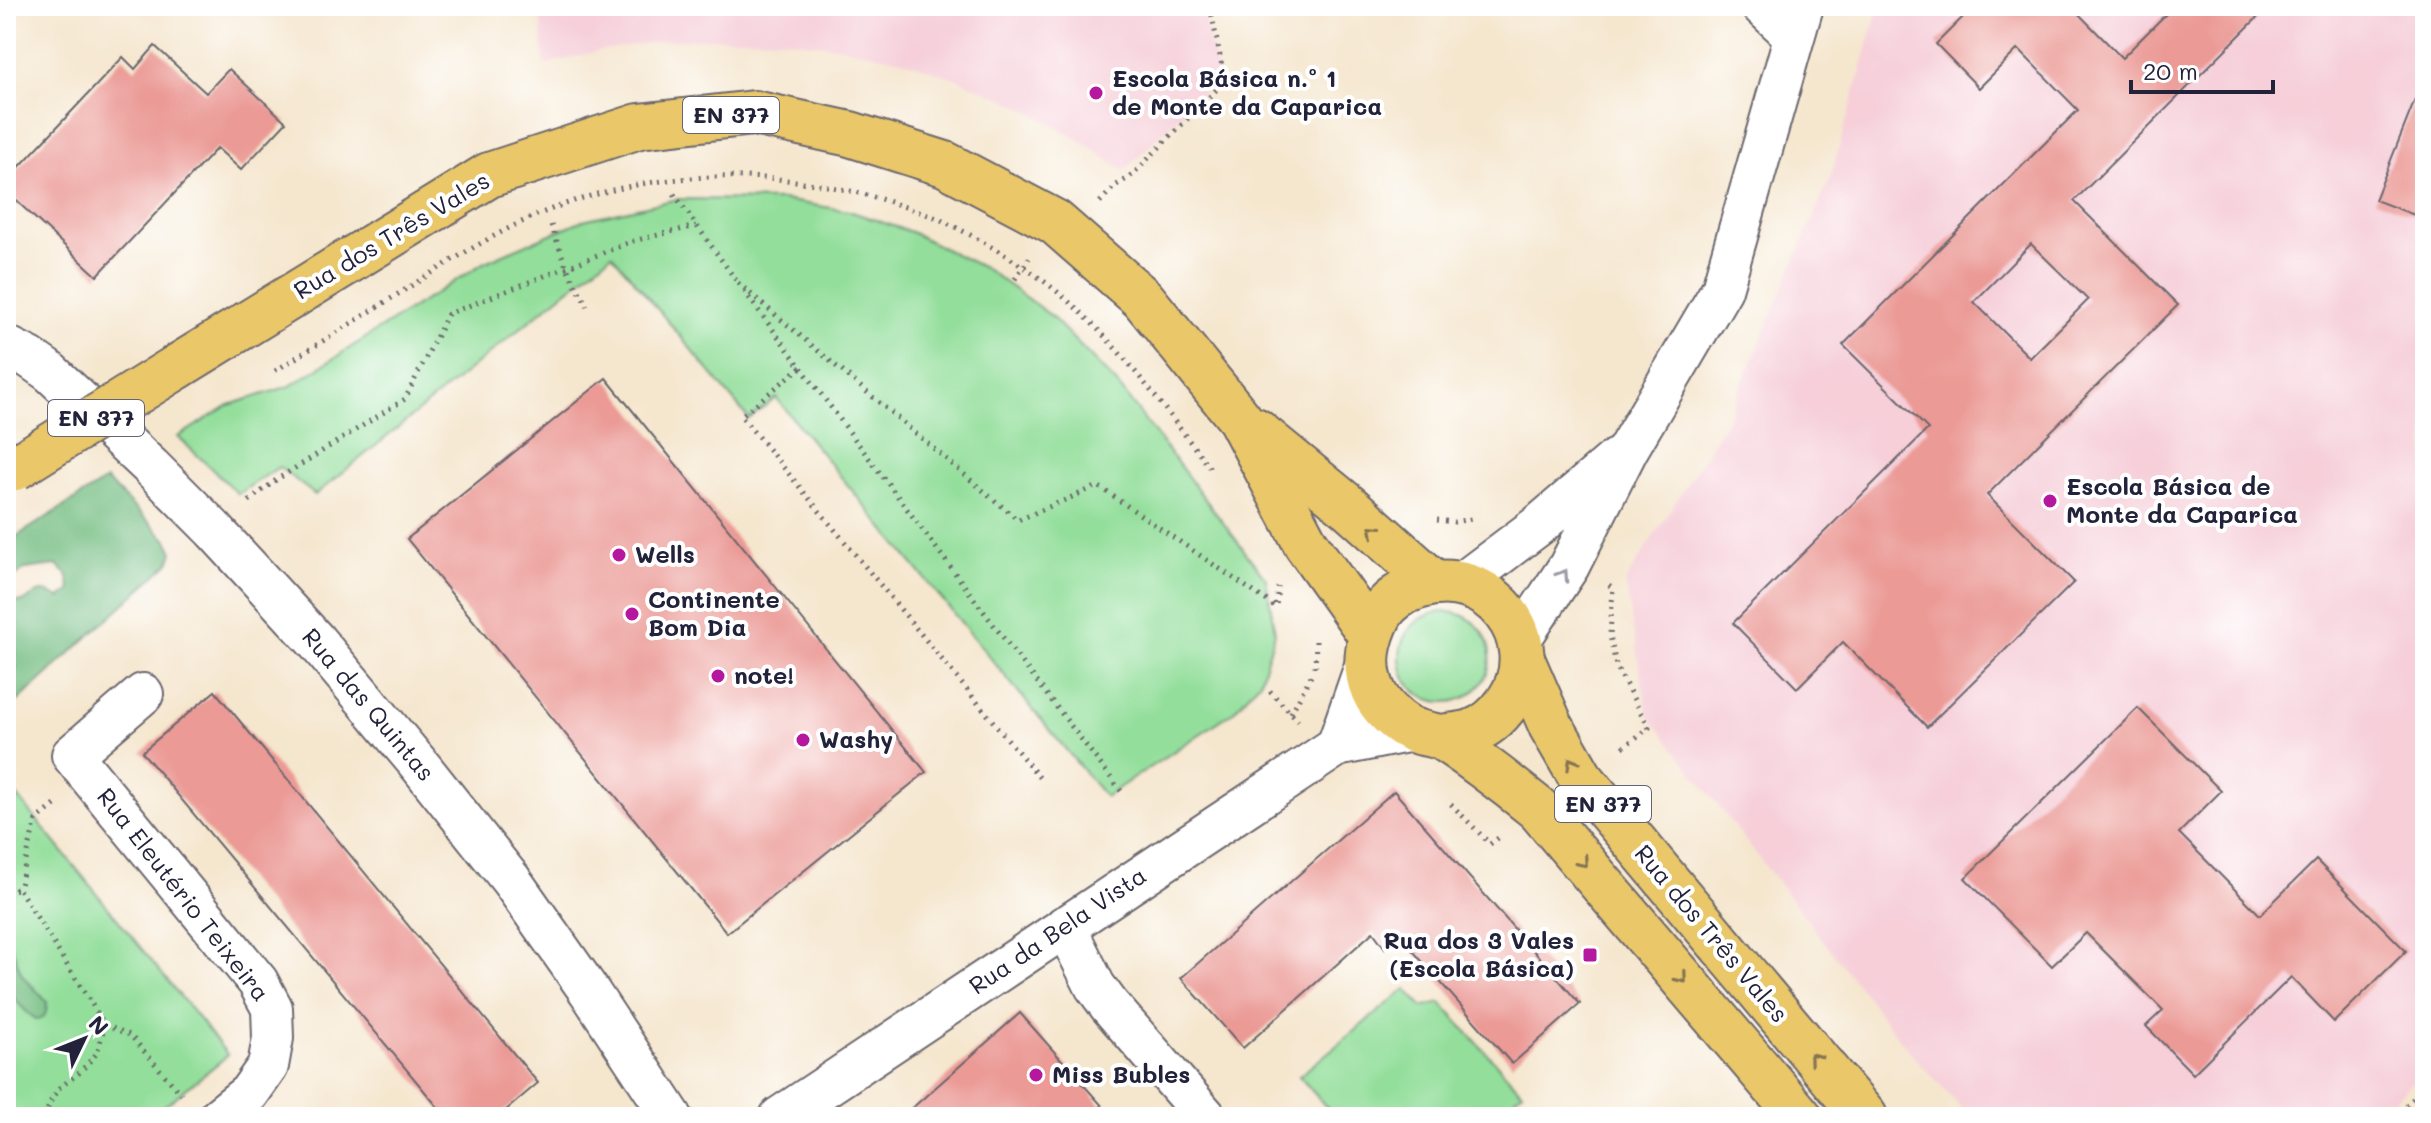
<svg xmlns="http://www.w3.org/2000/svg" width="2431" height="1123" font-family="Mali,sans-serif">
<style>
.built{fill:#f6cfd9}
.green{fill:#92de9a;stroke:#5a806a;stroke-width:2}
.forest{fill:#75bd82;stroke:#4c705e;stroke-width:2}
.building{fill:#eb9a95;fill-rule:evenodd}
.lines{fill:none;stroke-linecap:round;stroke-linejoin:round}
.street-casing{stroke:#6c676e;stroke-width:44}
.primary-casing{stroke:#6c676e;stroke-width:48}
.path{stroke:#6c676e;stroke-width:5;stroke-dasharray:2 6;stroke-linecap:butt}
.street{stroke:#fff;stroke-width:40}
.primary{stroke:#eac769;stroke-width:44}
.primary-bridge-casing{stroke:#6c676e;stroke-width:48;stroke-linecap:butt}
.primary-bridge{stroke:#eac769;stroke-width:44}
.oneway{stroke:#867452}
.oneway2{stroke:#9c9ca7}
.poi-dot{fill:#b5179e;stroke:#fff;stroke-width:3}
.labels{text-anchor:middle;stroke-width:8;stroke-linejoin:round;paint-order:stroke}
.shield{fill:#fff;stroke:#646476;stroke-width:2}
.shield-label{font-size:22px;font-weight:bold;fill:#22223b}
.poi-label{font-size:24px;font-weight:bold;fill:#22223b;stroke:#fff;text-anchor:start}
.street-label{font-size:24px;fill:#22223b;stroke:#fff}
</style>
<rect width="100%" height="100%" fill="#fff"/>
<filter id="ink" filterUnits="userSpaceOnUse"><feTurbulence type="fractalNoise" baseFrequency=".0125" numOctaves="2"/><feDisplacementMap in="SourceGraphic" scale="16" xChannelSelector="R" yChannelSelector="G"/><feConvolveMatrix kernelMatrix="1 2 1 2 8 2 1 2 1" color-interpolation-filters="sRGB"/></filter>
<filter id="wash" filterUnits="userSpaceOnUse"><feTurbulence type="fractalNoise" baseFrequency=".006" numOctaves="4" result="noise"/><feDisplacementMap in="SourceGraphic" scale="32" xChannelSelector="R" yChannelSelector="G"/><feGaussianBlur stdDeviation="1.8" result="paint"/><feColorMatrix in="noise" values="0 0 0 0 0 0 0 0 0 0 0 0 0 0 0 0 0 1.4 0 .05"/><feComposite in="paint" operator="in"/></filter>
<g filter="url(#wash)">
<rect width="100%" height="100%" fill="#f5e6ce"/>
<!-- built -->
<g class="built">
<path d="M 540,6 L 1201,6 L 1219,77 L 1124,171 L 1073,136 L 1018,105 L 960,80 L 901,60 L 840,47 L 781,39 L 721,38 L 661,41 L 602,50 L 544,65 Z"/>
<path d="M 1879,6 L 2425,6 L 2425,1070 L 2377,1117 L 1970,1117 L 1913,1056 L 1648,715 L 1625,582 L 1727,420 L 1831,176 Z"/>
</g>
<!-- green -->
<g class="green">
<path d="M 678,199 L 783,200 L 849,211 L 911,232 L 986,269 L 1050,315 L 1118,385 L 1266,579 L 1275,633 L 1260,681 L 1233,712 L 1105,797 L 776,398 L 749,419 L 612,254 L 315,495 L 279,467 L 238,494 L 178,437 L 229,405 L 290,386 L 485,262 L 583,220 Z"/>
<circle cx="1445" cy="657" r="45"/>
<path d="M 6,782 L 228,1055 L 151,1117 L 6,1117 Z"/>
<path d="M 1406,989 L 1423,1007 L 1441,1003 L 1522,1092 L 1492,1117 L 1335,1117 L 1299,1076 Z"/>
</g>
<!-- forest -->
<g class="forest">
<path d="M 106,480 L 167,540 L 173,552 L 169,563 L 6,712 L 6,675 L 16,669 L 16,653 L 6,649 L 6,600 L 23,602 C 38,591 43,588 60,598 L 71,590 L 67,574 L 56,565 L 25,569 L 16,576 L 6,572 L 6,543 Z"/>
<path d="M 6,939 L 12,948 L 22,975 L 47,1002 C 46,1045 13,995 6,989 Z"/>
</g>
<g id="blocks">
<!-- building -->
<g class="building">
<path d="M 1974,6 L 2071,6 L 2122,58 L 2174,6 L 2269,6 L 2074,201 L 2178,305 L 1987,495 L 2074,582 L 1927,727 L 1843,642 L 1797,688 L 1733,623 L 1928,429 L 1843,345 L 2078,110 L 2018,49 L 1979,88 L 1936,44 ZM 2031,244 L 2088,300 L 2030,358 L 1974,302 Z"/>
<path d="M 155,46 L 206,93 L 229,69 L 286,122 L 241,170 L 217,148 L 97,276 L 6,191 L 6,181 L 123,57 L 135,69 Z"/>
<path d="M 2423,80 L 2425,81 L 2425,219 L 2375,200 Z"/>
<path d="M 606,378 L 926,772 L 727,933 L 407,539 Z"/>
<path d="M 215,691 L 538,1083 L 498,1117 L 446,1117 L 142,752 Z"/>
<path d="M 2138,708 L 2221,791 L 2179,833 L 2260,915 L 2316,860 L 2406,951 L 2334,1022 L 2291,977 L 2193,1074 L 2146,1026 L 2163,1010 L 2086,933 L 2052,966 L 1965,878 Z"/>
<path d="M 1394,791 L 1580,1004 L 1512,1064 L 1400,936 L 1385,948 L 1373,932 L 1243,1048 L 1181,978 Z"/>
<path d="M 1020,1013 L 1112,1117 L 902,1117 Z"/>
</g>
</g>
</g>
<g filter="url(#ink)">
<use href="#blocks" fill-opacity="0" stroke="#6c676e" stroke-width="2"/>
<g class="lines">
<defs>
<g id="street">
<path d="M 1762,6 L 1793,35"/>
<path d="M 6,346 L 30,358 L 50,372 L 151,467 L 213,529 L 316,641 L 422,768 L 511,880 L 589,991 L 672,1117"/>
<path d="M 1462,583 L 1539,525 L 1616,459"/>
<path d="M 1520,640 L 1569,566 L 1628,449 L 1722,289 L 1803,6"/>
<path d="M 143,694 L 72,755 L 258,982 L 272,1008 L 273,1038 L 268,1066 L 249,1093 L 219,1117"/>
<path d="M 1337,746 L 1366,663"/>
<path d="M 1065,926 L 1095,986 L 1109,1005 L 1206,1117"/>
<path d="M 780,1117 L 1337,746 L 1413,731"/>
</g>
<g id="primary">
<path d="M 177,367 L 489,175 L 639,126 L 754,113 L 850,134 L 945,164 L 1055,222 L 1143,299 L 1240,419 L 1306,544 L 1370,634"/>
<path d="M 1255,430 L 1349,507 L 1433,582"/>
<path d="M 1522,659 L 1551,726 L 1581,778 L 1865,1117"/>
<path d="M 1441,737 C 1451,735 1462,735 1471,732 C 1486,727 1499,715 1508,702 C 1550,640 1488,563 1418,587 C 1404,591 1388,601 1380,615 C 1368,639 1362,664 1373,690 C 1380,707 1399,725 1416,731 C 1426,735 1436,734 1445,740 C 1478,761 1508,785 1538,809 L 1800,1117"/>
</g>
</defs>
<!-- street casing -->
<use href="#street" class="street-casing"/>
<!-- primary casing -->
<use href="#primary" class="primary-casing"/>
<!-- path -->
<g class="path">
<path d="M 674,194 L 738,283"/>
<path d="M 1100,202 L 1115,186 L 1130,177 L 1225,81 L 1210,6"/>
<path d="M 551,225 L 566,266 L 587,306"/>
<path d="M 1015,279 L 1029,258"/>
<path d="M 738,283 L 1018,520 L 1098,486 L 1276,607 L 1278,587"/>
<path d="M 744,291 L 1002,636 L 1124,795"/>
<path d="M 801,367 L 741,416 L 1043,782"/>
<path d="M 275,371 C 321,342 368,313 414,284 C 460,255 506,226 557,207 C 669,165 796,168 908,208 C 921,213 935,216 947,223 C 980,239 1011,258 1041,279 C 1109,329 1159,402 1210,468"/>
<path d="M 249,501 L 276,480 L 405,399 L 448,314 L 633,241 L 696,226"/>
<path d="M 1437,520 L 1454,522 L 1471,519"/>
<path d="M 1609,585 L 1613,588 L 1610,635 L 1616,666 L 1649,728 L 1619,750"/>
<path d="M 1315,667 L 1316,641"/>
<path d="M 1270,691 L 1298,721"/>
<path d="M 1291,713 L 1311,676"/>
<path d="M 1451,804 L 1490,844 L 1501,836"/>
<path d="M 55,805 L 36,820 L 19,889 L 105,1025 L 130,1035 L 181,1094"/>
<path d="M 6,890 L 19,889"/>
<path d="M 46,1117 L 49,1104 L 59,1088 L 79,1073 L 97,1053 L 105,1025"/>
<path d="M 2395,1117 L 2417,1095 L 2425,1091"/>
</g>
<!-- street -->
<use href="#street" class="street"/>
<!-- primary -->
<use href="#primary" class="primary"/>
<defs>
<path id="primary-bridge" d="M 15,468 L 177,367"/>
</defs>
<!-- primary-bridge casing -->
<use href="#primary-bridge" class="primary-bridge-casing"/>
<!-- primary-bridge -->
<use href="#primary-bridge" class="primary-bridge"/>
</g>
<!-- one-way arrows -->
<defs><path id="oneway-chevron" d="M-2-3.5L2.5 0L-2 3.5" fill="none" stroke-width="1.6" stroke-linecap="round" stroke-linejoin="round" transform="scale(2)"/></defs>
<g class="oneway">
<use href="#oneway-chevron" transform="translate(1374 530) rotate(-138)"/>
<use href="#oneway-chevron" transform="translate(1572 763) rotate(-120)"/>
<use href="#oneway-chevron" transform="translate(1583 862) rotate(49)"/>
<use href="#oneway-chevron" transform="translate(1682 978) rotate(50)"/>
<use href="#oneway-chevron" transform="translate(1814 1058) rotate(-130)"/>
</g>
<use class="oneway2" href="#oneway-chevron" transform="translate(1563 575) rotate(-57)"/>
</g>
<!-- markers -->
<g class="poi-dot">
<circle cx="1096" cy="93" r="8"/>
<circle cx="2050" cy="501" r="8"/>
<circle cx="619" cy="555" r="8"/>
<circle cx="632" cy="614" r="8"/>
<circle cx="718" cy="676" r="8"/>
<circle cx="803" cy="740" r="8"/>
<rect x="1582" y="947" width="16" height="16" rx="4"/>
<circle cx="1036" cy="1075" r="8"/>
</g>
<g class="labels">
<!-- shield labels -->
<g class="shield">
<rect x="683" y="97" width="96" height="36" rx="6"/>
<rect x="48" y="400" width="96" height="36" rx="6"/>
<rect x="1555" y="786" width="96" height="36" rx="6"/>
</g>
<g class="shield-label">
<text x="731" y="123">EN 377</text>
<text x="96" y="426">EN 377</text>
<text x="1603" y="812">EN 377</text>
</g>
<!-- poi labels -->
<g class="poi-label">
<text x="1112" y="87">Escola Básica n.º 1<tspan x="1112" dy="28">de Monte da Caparica</tspan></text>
<text x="2066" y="495">Escola Básica de<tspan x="2066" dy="28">Monte da Caparica</tspan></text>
<text x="635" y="563">Wells</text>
<text x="648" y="608">Continente<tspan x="648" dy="28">Bom Dia</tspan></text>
<text x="734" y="684">note!</text>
<text x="819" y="748">Washy</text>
<text x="1574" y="949" text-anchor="end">Rua dos 3 Vales<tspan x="1574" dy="28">(Escola Básica)</tspan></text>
<text x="1052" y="1083">Miss Bubles</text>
</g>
<!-- street labels -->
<g class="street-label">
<text transform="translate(392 236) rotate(-31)" y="8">Rua dos Três Vales</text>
<text transform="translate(368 705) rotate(50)" y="8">Rua das Quintas</text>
<text transform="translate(183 895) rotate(52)" y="8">Rua Eleutério Teixeira</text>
<text transform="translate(1058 931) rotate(-34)" y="8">Rua da Bela Vista</text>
<text transform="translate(1711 934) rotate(50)" y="8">Rua dos Três Vales</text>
</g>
</g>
<!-- margin -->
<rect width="2431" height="1123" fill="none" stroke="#fff" stroke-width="32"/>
<!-- north arrow -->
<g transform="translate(84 1039) rotate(47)" stroke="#ffffff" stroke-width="6" paint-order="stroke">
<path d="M0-6L14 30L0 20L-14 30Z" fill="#22223b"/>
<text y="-12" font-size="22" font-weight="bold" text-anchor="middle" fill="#22223b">N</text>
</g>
<!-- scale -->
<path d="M2131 80v12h142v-12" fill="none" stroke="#22223b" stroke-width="4"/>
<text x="2143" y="80" font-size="24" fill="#22223b" stroke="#ffffff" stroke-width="6" paint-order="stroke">20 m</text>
</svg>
